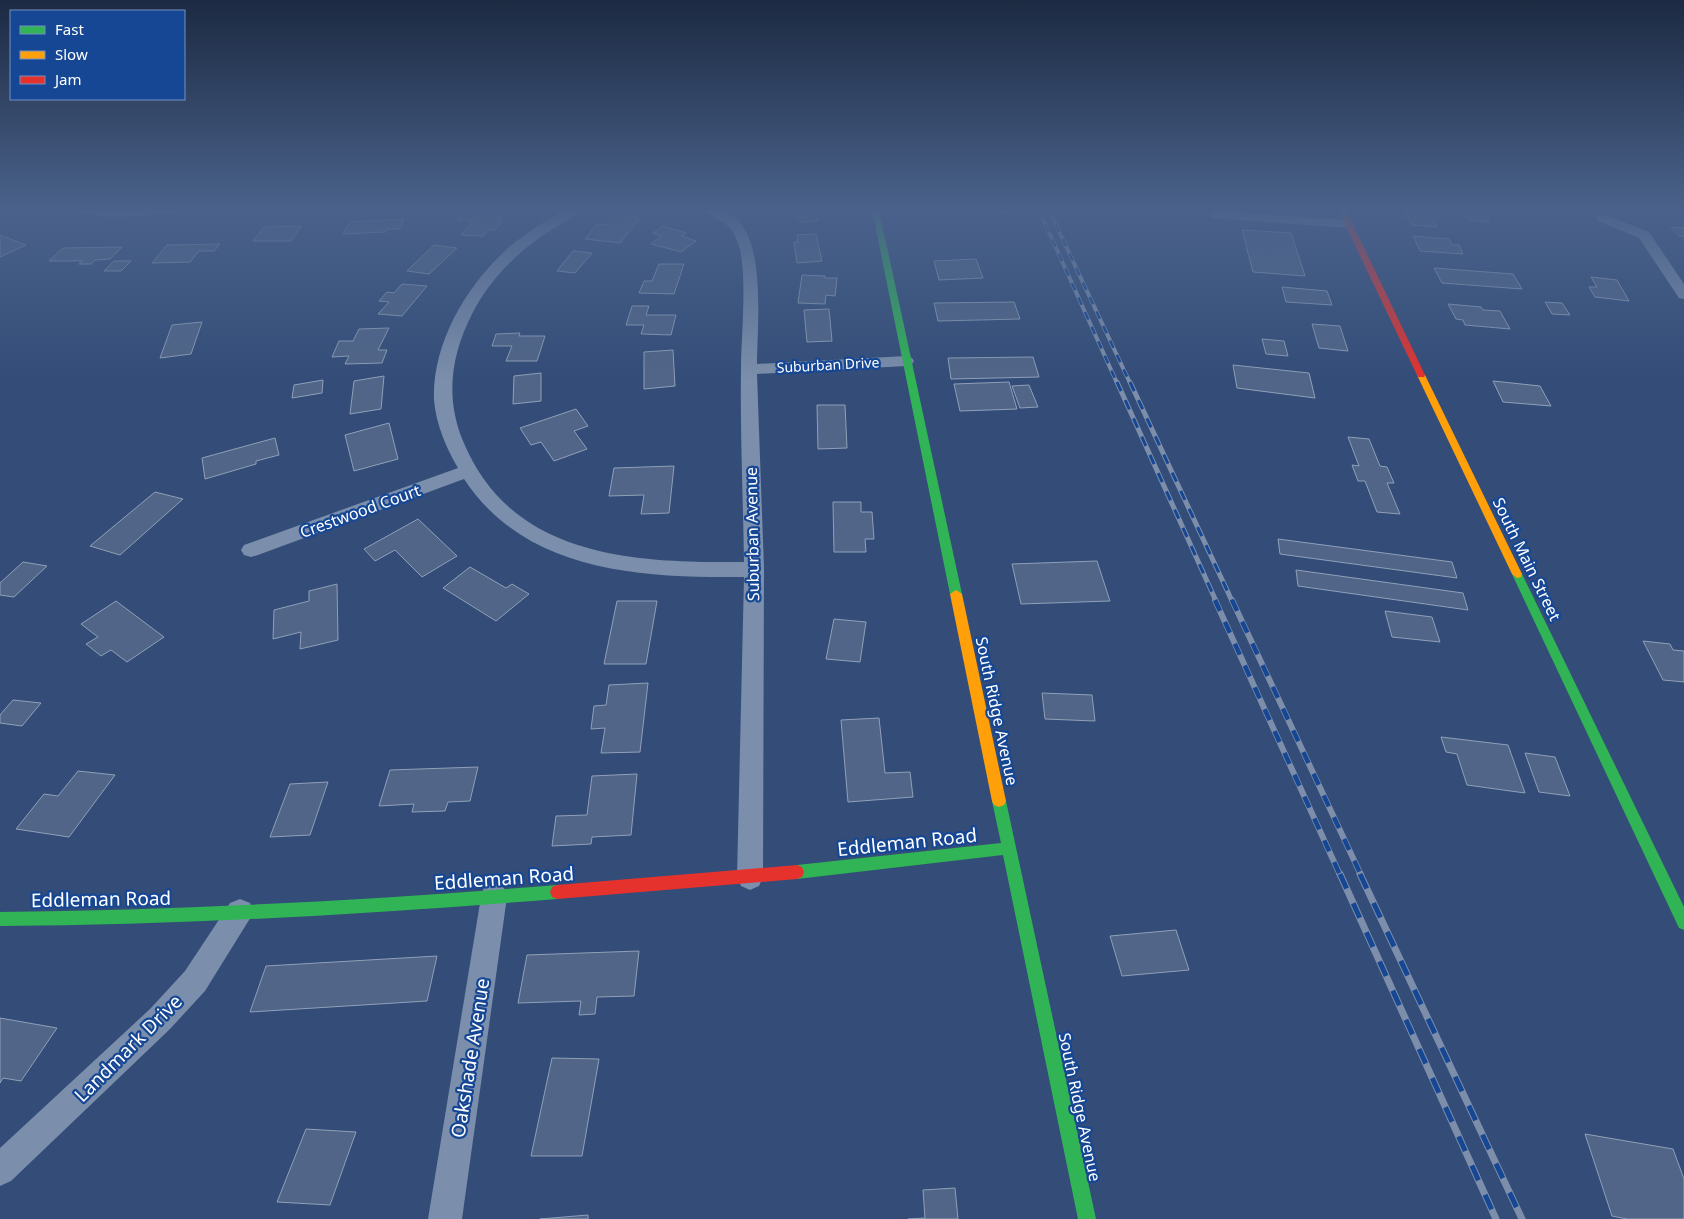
<svg xmlns="http://www.w3.org/2000/svg" width="1684" height="1219" font-family="'Noto Sans',sans-serif">
<style>
.building{fill:#506587;stroke:#90a0b8}
.lines{fill:none;stroke-linecap:round;stroke-linejoin:round}
.street{fill:#7b8eab;fill-rule:evenodd}
.fast{fill:#30b455;fill-rule:evenodd}
.slow{fill:#ff9f0a;fill-rule:evenodd}
.jam{fill:#e5322d;fill-rule:evenodd}
.rail-far3-casing{stroke:#7d8eaa;stroke-width:4}
.rail-far2-casing{stroke:#7d8eaa;stroke-width:5}
.rail-far1-casing{stroke:#7d8eaa;stroke-width:6}
.rail-casing{stroke:#7d8eaa;stroke-width:7}
.rail-far3{stroke:#164795;stroke-width:2.5;stroke-dasharray:8;stroke-linecap:butt}
.rail-far2{stroke:#164795;stroke-width:3;stroke-dasharray:10;stroke-linecap:butt}
.rail-far1{stroke:#164795;stroke-width:4.5;stroke-dasharray:12;stroke-linecap:butt}
.rail{stroke:#164795;stroke-width:5;stroke-dasharray:16;stroke-linecap:butt}
.labels{text-anchor:middle;stroke-width:4.5;stroke-linejoin:round;paint-order:stroke}
.far-street-label{font-size:14px;fill:#fff;stroke:#164795}
.street-label{font-size:16px;fill:#fff;stroke:#164795}
.near-street-label{font-size:19px;fill:#fff;stroke:#164795}
</style>
<rect width="100%" height="100%" fill="#334d78"/>
<!-- building -->
<g class="building">
<path d="M 465,210 L 503,213 L 497,219 L 503,220 L 495,230 L 489,230 L 483,236 L 461,235 L 473,221 L 457,220 Z"/>
<path d="M 781,210 L 812,210 L 819,220 L 801,223 L 792,210 L 782,211 Z"/>
<path d="M 976,210 L 1007,210 L 1008,213 L 978,215 Z"/>
<path d="M 1463,210 L 1483,212 L 1490,222 L 1469,220 Z"/>
<path d="M 1405,211 L 1429,213 L 1437,227 L 1412,225 Z"/>
<path d="M 614,215 L 640,218 L 620,243 L 585,239 L 597,224 L 606,225 Z"/>
<path d="M 404,219 L 400,229 L 387,229 L 385,232 L 343,234 L 350,222 Z"/>
<path d="M 301,226 L 291,241 L 253,241 L 264,227 Z"/>
<path d="M 663,226 L 686,233 L 681,236 L 696,241 L 681,252 L 651,244 L 662,236 L 653,233 Z"/>
<path d="M 1671,227 L 1684,228 L 1684,237 L 1679,236 Z"/>
<path d="M 1242,230 L 1291,233 L 1305,276 L 1253,272 Z"/>
<path d="M 816,234 L 822,261 L 797,263 L 794,242 L 798,242 L 797,235 Z"/>
<path d="M 0,235 L 26,245 L 0,257 Z"/>
<path d="M 1413,236 L 1449,239 L 1452,245 L 1459,245 L 1463,254 L 1420,251 Z"/>
<path d="M 220,244 L 214,251 L 199,251 L 190,262 L 152,263 L 167,245 Z"/>
<path d="M 434,245 L 457,248 L 429,274 L 407,271 Z"/>
<path d="M 122,247 L 110,259 L 95,260 L 91,264 L 79,264 L 82,261 L 49,261 L 63,248 Z"/>
<path d="M 573,251 L 592,253 L 575,273 L 557,271 Z"/>
<path d="M 976,259 L 983,278 L 939,280 L 934,261 Z"/>
<path d="M 114,261 L 131,261 L 121,271 L 104,271 Z"/>
<path d="M 659,264 L 684,264 L 674,294 L 639,293 L 644,281 L 652,281 Z"/>
<path d="M 1434,268 L 1513,274 L 1522,289 L 1442,283 Z"/>
<path d="M 802,275 L 825,276 L 825,278 L 837,278 L 835,296 L 826,295 L 825,304 L 798,303 Z"/>
<path d="M 1591,277 L 1617,280 L 1629,301 L 1595,297 L 1589,287 L 1597,287 Z"/>
<path d="M 402,284 L 427,286 L 402,316 L 378,314 L 389,302 L 379,301 L 387,292 L 394,293 Z"/>
<path d="M 1282,287 L 1327,291 L 1332,305 L 1286,302 Z"/>
<path d="M 1014,302 L 1020,319 L 938,321 L 934,303 Z"/>
<path d="M 1545,302 L 1562,303 L 1570,315 L 1552,314 Z"/>
<path d="M 1448,304 L 1481,307 L 1483,310 L 1500,311 L 1510,329 L 1465,325 L 1463,320 L 1456,319 Z"/>
<path d="M 632,306 L 649,306 L 646,315 L 676,315 L 671,335 L 641,334 L 644,325 L 626,325 Z"/>
<path d="M 829,309 L 832,341 L 807,342 L 804,310 Z"/>
<path d="M 202,322 L 191,354 L 160,358 L 172,325 Z"/>
<path d="M 1312,324 L 1340,326 L 1348,351 L 1319,348 Z"/>
<path d="M 389,328 L 378,350 L 387,350 L 382,363 L 345,364 L 349,356 L 332,357 L 339,341 L 353,341 L 359,329 Z"/>
<path d="M 520,333 L 519,336 L 545,336 L 537,361 L 506,361 L 512,346 L 492,346 L 496,334 Z"/>
<path d="M 1262,339 L 1284,341 L 1288,356 L 1266,354 Z"/>
<path d="M 673,350 L 675,386 L 644,389 L 644,352 Z"/>
<path d="M 1033,357 L 1039,377 L 951,379 L 948,358 Z"/>
<path d="M 1233,365 L 1309,373 L 1315,398 L 1237,388 Z"/>
<path d="M 541,373 L 541,401 L 513,404 L 514,376 Z"/>
<path d="M 384,376 L 381,409 L 350,414 L 354,381 Z"/>
<path d="M 323,380 L 322,393 L 292,398 L 294,385 Z"/>
<path d="M 1493,381 L 1540,386 L 1551,406 L 1503,402 Z"/>
<path d="M 1009,382 L 1017,409 L 960,411 L 954,384 Z"/>
<path d="M 1029,385 L 1038,407 L 1020,408 L 1012,386 Z"/>
<path d="M 817,405 L 845,405 L 847,448 L 818,449 Z"/>
<path d="M 576,409 L 588,426 L 574,431 L 587,449 L 554,461 L 541,442 L 531,445 L 520,428 Z"/>
<path d="M 389,423 L 398,459 L 354,471 L 345,435 Z"/>
<path d="M 1348,437 L 1369,439 L 1380,466 L 1387,467 L 1394,483 L 1387,483 L 1400,514 L 1377,512 L 1365,481 L 1358,481 L 1352,465 L 1359,466 Z"/>
<path d="M 275,438 L 279,455 L 256,461 L 256,464 L 205,479 L 202,458 Z"/>
<path d="M 674,466 L 669,513 L 641,514 L 644,495 L 609,496 L 614,468 Z"/>
<path d="M 155,492 L 183,499 L 120,555 L 90,546 Z"/>
<path d="M 833,502 L 861,502 L 861,512 L 872,512 L 874,539 L 865,539 L 866,552 L 834,552 Z"/>
<path d="M 418,519 L 457,556 L 422,577 L 395,550 L 375,561 L 364,549 Z"/>
<path d="M 1278,539 L 1452,562 L 1457,578 L 1280,554 Z"/>
<path d="M 1097,561 L 1110,601 L 1021,604 L 1012,564 Z"/>
<path d="M 23,562 L 47,566 L 14,597 L 0,595 L 0,583 Z"/>
<path d="M 470,567 L 506,588 L 512,584 L 529,594 L 496,621 L 443,588 Z"/>
<path d="M 1296,570 L 1463,593 L 1468,610 L 1298,586 Z"/>
<path d="M 337,584 L 338,640 L 300,649 L 301,632 L 273,639 L 274,610 L 309,601 L 309,591 Z"/>
<path d="M 116,601 L 164,637 L 127,662 L 111,650 L 101,656 L 86,644 L 98,637 L 81,624 Z"/>
<path d="M 617,601 L 657,601 L 646,664 L 604,664 Z"/>
<path d="M 1385,611 L 1432,617 L 1440,642 L 1392,637 Z"/>
<path d="M 834,619 L 866,622 L 860,662 L 826,659 Z"/>
<path d="M 1643,641 L 1670,644 L 1673,650 L 1684,651 L 1684,682 L 1663,680 Z"/>
<path d="M 648,683 L 640,752 L 601,753 L 605,728 L 591,729 L 594,706 L 606,705 L 609,685 Z"/>
<path d="M 1042,693 L 1092,695 L 1095,721 L 1045,719 Z"/>
<path d="M 13,700 L 41,703 L 22,726 L 0,723 L 0,715 Z"/>
<path d="M 879,718 L 885,773 L 910,772 L 913,797 L 848,802 L 841,720 Z"/>
<path d="M 1441,737 L 1508,745 L 1525,793 L 1467,785 L 1457,754 L 1446,752 Z"/>
<path d="M 1525,753 L 1555,757 L 1570,796 L 1539,792 Z"/>
<path d="M 478,767 L 470,801 L 448,802 L 445,811 L 412,812 L 414,804 L 379,806 L 390,770 Z"/>
<path d="M 78,771 L 115,775 L 69,837 L 16,829 L 44,794 L 58,796 Z"/>
<path d="M 637,774 L 631,835 L 592,837 L 591,844 L 552,846 L 556,816 L 587,815 L 592,776 Z"/>
<path d="M 328,782 L 310,835 L 270,837 L 290,784 Z"/>
<path d="M 1176,930 L 1189,970 L 1122,976 L 1110,936 Z"/>
<path d="M 639,951 L 634,996 L 597,997 L 595,1014 L 579,1015 L 581,1001 L 518,1003 L 527,955 Z"/>
<path d="M 437,956 L 427,1001 L 250,1012 L 266,966 Z"/>
<path d="M 0,1018 L 57,1028 L 21,1081 L 3,1078 L 0,1083 Z"/>
<path d="M 552,1058 L 599,1059 L 582,1156 L 531,1156 Z"/>
<path d="M 306,1129 L 356,1132 L 330,1205 L 277,1202 Z"/>
<path d="M 1585,1134 L 1673,1149 L 1684,1179 L 1684,1219 L 1627,1219 L 1612,1216 Z"/>
<path d="M 955,1188 L 958,1219 L 908,1219 L 925,1218 L 923,1190 Z"/>
<path d="M 588,1215 L 588,1219 L 540,1219 Z"/>
</g>
<g class="lines">
<!-- street -->
<g class="street">
<path d="M 81,210 L 184,210 L 177,214 L 106,217 L 83,213 Z"/>
<path d="M 564,210 L 579,210 C 570,221 553,228 542,236 C 513,256 488,283 472,314 C 451,355 445,398 463,441 C 511,558 634,563 744,562 C 743,497 740,432 741,367 C 741,335 749,264 736,238 C 730,223 718,219 704,213 L 703,210 C 714,210 723,210 732,216 C 767,236 757,328 757,364 L 906,356 L 912,358 L 914,361 L 912,364 L 906,366 L 757,374 L 764,569 L 763,877 L 759,886 L 750,890 L 741,886 L 737,877 L 744,577 C 642,578 526,573 464,479 L 258,555 L 251,557 L 244,555 L 241,550 L 244,545 L 458,468 C 446,448 436,424 434,400 C 432,344 466,286 507,249 C 524,234 544,222 564,210 Z"/>
<path d="M 1216,211 L 1348,220 L 1355,224 L 1348,228 L 1211,218 L 1209,215 L 1211,212 Z"/>
<path d="M 1603,214 L 1649,232 L 1684,284 L 1684,299 L 1679,298 L 1639,238 L 1598,221 L 1596,218 L 1598,215 Z"/>
<path d="M 494,884 L 504,888 L 507,897 L 462,1219 L 428,1219 L 481,897 L 484,888 Z"/>
<path d="M 240,899 L 250,903 L 254,912 L 205,991 L 170,1029 L 11,1181 L 0,1186 L 0,1148 L 150,1009 L 185,971 L 230,903 Z"/>
</g>
<!-- fast -->
<g class="fast">
<path d="M 872,210 L 879,210 L 962,594 L 956,598 L 950,594 Z"/>
<path d="M 1517,570 L 1522,574 L 1684,907 L 1684,930 L 1679,928 L 1512,574 Z"/>
<path d="M 999,795 L 1004,797 L 1006,801 L 1096,1219 L 1078,1219 L 1003,855 L 797,879 L 792,877 L 790,872 L 792,867 L 797,865 L 1001,843 L 992,801 L 994,797 Z"/>
<path d="M 557,885 L 562,887 L 564,892 L 562,897 L 557,899 C 371,914 186,925 0,926 L 0,912 C 186,910 371,900 557,885 Z"/>
</g>
<!-- slow -->
<g class="slow">
<path d="M 1421,372 L 1425,375 L 1522,574 L 1521,577 L 1517,578 L 1512,574 L 1417,375 Z"/>
<path d="M 956,590 L 962,594 L 1006,801 L 1004,805 L 999,807 L 994,805 L 992,801 L 950,594 Z"/>
</g>
<!-- jam -->
<g class="jam">
<path d="M 1338,210 L 1346,210 L 1425,375 L 1424,377 L 1418,377 L 1417,375 Z"/>
<path d="M 797,865 L 802,867 L 804,872 L 802,877 L 797,879 L 557,899 L 552,897 L 550,892 L 552,887 L 557,885 Z"/>
</g>
<defs>
<g id="rail-far3">
<path d="M 1039,210 L 1117,383"/>
<path d="M 1049,210 L 1130,383"/>
</g>
<g id="rail-far2">
<path d="M 1117,382 L 1216,601"/>
<path d="M 1130,382 L 1232,601"/>
</g>
<g id="rail-far1">
<path d="M 1215,600 L 1340,875"/>
<path d="M 1232,600 L 1361,875"/>
</g>
<g id="rail">
<path d="M 1340,874 L 1496,1219"/>
<path d="M 1360,874 L 1522,1219"/>
</g>
</defs>
<!-- rail-far3 casing -->
<use href="#rail-far3" class="rail-far3-casing"/>
<!-- rail-far2 casing -->
<use href="#rail-far2" class="rail-far2-casing"/>
<!-- rail-far1 casing -->
<use href="#rail-far1" class="rail-far1-casing"/>
<!-- rail casing -->
<use href="#rail" class="rail-casing"/>
<!-- rail-far3 -->
<use href="#rail-far3" class="rail-far3"/>
<!-- rail-far2 -->
<use href="#rail-far2" class="rail-far2"/>
<!-- rail-far1 -->
<use href="#rail-far1" class="rail-far1"/>
<!-- rail -->
<use href="#rail" class="rail"/>
</g>
<!-- sky -->
<linearGradient id="sky" x2="0" y2="1"><stop stop-color="#1c2a42"/><stop offset="0.55" stop-color="#4a628b"/><stop offset="1" stop-color="#4a628b" stop-opacity="0"/></linearGradient>
<rect width="1684" height="380" fill="url(#sky)"/>
<g class="labels">
<!-- far-street labels -->
<g class="far-street-label">
<text transform="translate(828 365) rotate(-3)" y="5">Suburban Drive</text>
</g>
<!-- street labels -->
<g class="street-label">
<text transform="translate(360 511) rotate(-20)" y="6">Crestwood Court</text>
<text transform="translate(752 534) rotate(-91)" y="6">Suburban Avenue</text>
<text transform="translate(1527 559) rotate(64)" y="6">South Main Street</text>
<text transform="translate(997 711) rotate(78)" y="6">South Ridge Avenue</text>
<text transform="translate(1080 1107) rotate(78)" y="6">South Ridge Avenue</text>
</g>
<!-- near-street labels -->
<g class="near-street-label">
<text transform="translate(907 842) rotate(-6)" y="7">Eddleman Road</text>
<text transform="translate(504 878) rotate(-4)" y="7">Eddleman Road</text>
<text transform="translate(101 899) rotate(-1)" y="7">Eddleman Road</text>
<text transform="translate(128 1048) rotate(-45)" y="7">Landmark Drive</text>
<text transform="translate(470 1058) rotate(-81)" y="7">Oakshade Avenue</text>
</g>
</g>
<!-- legend -->
<rect x="10" y="10" width="175" height="90" fill="#164795" stroke="#7391bf"/>
<rect x="20" y="26" width="25" height="8" fill="#30b455" stroke="#7391bf"/>
<text x="55" y="35" font-size="15" fill="#ffffff">Fast</text>
<rect x="20" y="51" width="25" height="8" fill="#ff9f0a" stroke="#7391bf"/>
<text x="55" y="60" font-size="15" fill="#ffffff">Slow</text>
<rect x="20" y="76" width="25" height="8" fill="#e5322d" stroke="#7391bf"/>
<text x="55" y="85" font-size="15" fill="#ffffff">Jam</text>
</svg>
